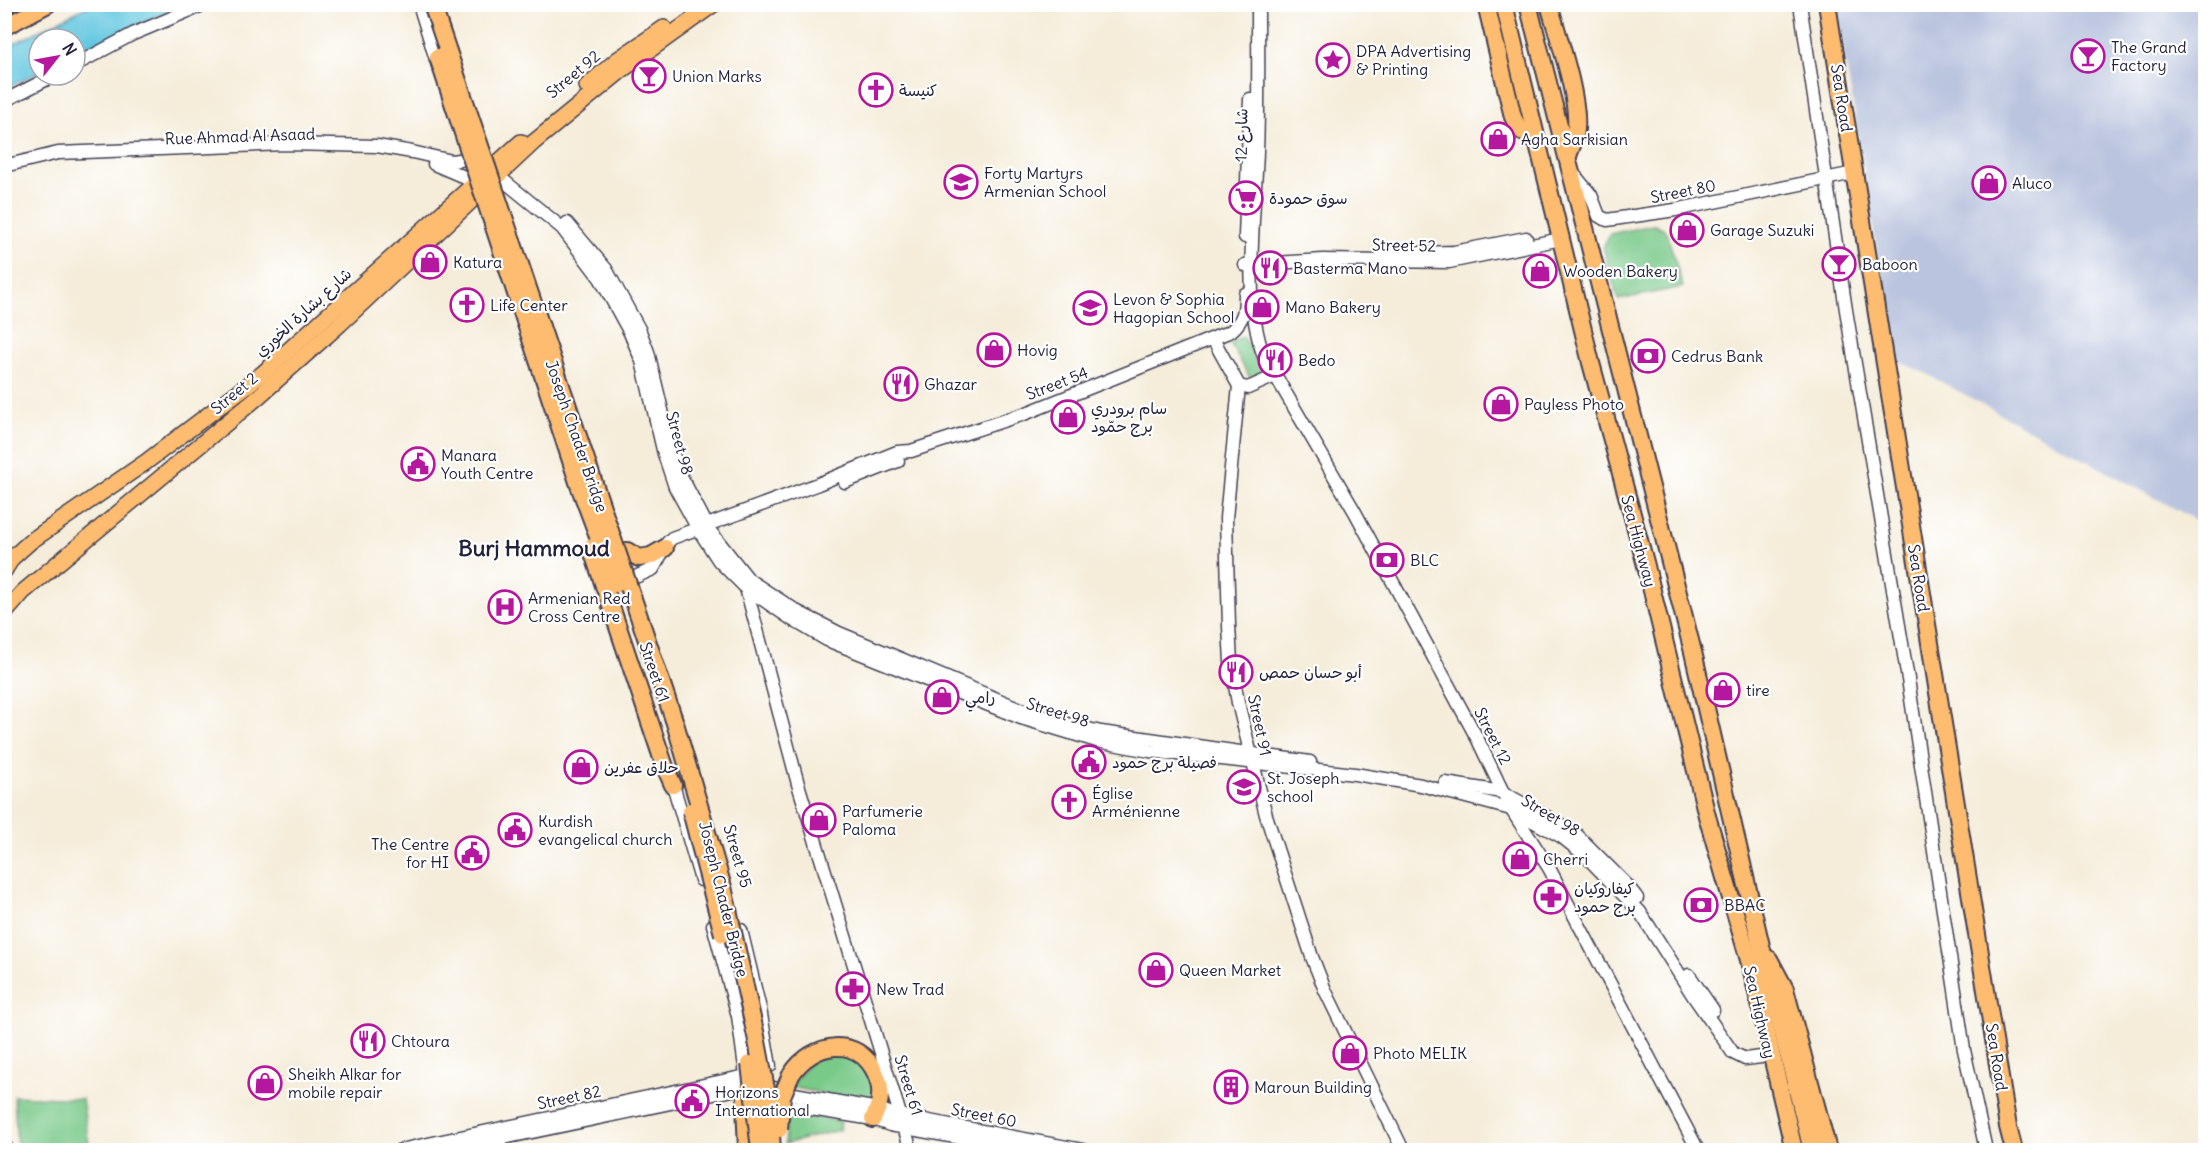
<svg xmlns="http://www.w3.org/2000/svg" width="2210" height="1155" font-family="Delius,'Playpen Sans Arabic',sans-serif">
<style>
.industrial{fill:#bac4de}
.green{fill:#79c989;stroke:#4e7662;stroke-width:1.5}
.water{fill:#61c6df;stroke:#42748d;stroke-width:1.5}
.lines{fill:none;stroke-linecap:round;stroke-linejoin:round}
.minor-casing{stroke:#424053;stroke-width:15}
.major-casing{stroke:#424053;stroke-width:18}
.highway-casing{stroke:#424053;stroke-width:20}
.minor{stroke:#fff;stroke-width:12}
.major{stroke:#fdbc70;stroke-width:15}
.highway{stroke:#fdbc70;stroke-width:16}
.highway-bridge-casing{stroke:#424053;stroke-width:20;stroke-linecap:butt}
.highway-bridge{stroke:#fdbc70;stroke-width:16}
.labels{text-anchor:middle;stroke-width:4.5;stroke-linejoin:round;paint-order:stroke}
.poi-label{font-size:16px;fill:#22223b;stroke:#fff;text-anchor:start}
.street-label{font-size:16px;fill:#22223b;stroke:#fff}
.district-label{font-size:22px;font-weight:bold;fill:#22223b;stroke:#fff}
</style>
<rect width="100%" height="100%" fill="#fff"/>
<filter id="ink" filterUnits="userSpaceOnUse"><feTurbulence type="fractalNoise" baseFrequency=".0167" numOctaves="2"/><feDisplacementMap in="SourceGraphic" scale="12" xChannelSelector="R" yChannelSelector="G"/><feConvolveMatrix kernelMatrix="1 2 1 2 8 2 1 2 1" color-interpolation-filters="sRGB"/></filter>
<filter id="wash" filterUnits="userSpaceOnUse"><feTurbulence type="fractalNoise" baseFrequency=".008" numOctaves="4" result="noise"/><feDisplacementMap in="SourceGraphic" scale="24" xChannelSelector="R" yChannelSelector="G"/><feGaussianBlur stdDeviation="1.35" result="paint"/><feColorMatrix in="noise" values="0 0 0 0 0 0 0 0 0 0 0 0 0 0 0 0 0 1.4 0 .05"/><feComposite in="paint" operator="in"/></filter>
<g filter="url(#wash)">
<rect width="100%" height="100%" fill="#f5edda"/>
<!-- industrial -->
<path class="industrial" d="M 1836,5 L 2205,5 L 2205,525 L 1925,373 L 1893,359 L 1868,192 Z"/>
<!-- green -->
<g class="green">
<path d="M 1653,225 L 1663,228 L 1667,234 L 1683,287 L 1618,300 L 1603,247 L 1610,234 Z"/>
<path d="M 1243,336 L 1263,371 L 1250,378 L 1230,343 Z"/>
<path d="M 838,1053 C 846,1056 854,1058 861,1064 C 870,1073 881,1094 866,1102 L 790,1087 L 812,1060 Z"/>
<path d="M 14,1096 L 82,1099 L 90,1150 L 17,1150 Z"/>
<path d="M 802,1114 L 841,1122 L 839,1130 L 785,1144 L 787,1117 Z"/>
</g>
<!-- water -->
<path class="water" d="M 90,5 L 182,5 L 75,53 L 75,39 L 39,39 L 39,72 L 5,89 L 5,48 Z"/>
</g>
<g filter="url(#ink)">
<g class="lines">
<defs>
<g id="minor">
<path d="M 419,4 L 438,66"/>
<path d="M 1258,4 C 1258,53 1259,102 1257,151 C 1255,210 1242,302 1264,356 L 1355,512 L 1478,740 L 1511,809 L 1549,868 L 1698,1150"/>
<path d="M 1800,4 L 1846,310 L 1908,679 L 1964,1050 L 1986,1150"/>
<path d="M 75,65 L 133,34 L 205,4"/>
<path d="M 4,101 L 55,75"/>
<path d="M 434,164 L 462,176 L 473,183"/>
<path d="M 4,166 L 58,153 L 286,144 L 377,146 L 412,152 L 452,161 L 480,157"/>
<path d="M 1572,172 L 1591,195 L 1599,216 L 1607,220 L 1675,210 L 1854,173"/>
<path d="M 498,176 L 562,228 L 600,278 L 630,333 L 642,361 L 664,454 L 675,487 L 698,529 L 719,561 L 746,588 L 793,620 L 827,640 L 1021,718 L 1097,741 L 1150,751 L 1355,774 L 1421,785 L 1511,809 L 1562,837 L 1586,856 L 1640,912 L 1694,997 L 1733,1053 L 1745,1059 L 1761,1057"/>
<path d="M 567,223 L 606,269 L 639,329 L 648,352 L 672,452 L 682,478 L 710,531 L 749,580 L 798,612 L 839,633 L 1023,710 L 1067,724 L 1101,732 L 1310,762"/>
<path d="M 1245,237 L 1250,99"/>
<path d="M 1382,254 L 1454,252 L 1526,238"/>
<path d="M 1245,265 L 1323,260 L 1449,262 L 1561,239"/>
<path d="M 1213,339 L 1239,386 L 1248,388 L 1275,376"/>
<path d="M 1239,386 L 1226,518 L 1229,626 L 1231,662 L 1238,703 L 1266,815 L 1312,957 L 1325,990 L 1403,1150"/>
<path d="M 845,482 L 898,461"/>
<path d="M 620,584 L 653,569 L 668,542 L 672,538 L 818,484 L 897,452 L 911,451 L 1024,414 L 1231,331 C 1244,320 1245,310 1245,294"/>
<path d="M 747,585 L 746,588 L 798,784 L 911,1150"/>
<path d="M 671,778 L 701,880"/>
<path d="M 1445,783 L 1502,792 L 1574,832 L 1626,884 L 1637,898"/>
<path d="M 713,925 L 738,1016 L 746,1075"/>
<path d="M 741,930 L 760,1009 L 770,1066"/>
<path d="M 1689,975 L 1713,1010"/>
<path d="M 774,1088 L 783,1092 L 878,1109 L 892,1114 L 1083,1150"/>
<path d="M 775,1112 L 792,1106 L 873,1119 L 890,1125 L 1026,1150"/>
<path d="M 4,1143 L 7,1150"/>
<path d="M 400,1150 L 746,1076"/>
<path d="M 446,1150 L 747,1087"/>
</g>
<g id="major">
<path d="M 587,86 L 617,60 L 664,28"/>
<path d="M 4,571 L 12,558 L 31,541 L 146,462 L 262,374 L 521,142"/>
<path d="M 4,614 L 23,592 L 259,396 L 340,324 L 534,142 L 622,70 L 714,4"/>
</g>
<g id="highway">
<path d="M 1486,4 L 1513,117 L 1519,129 L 1537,142"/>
<path d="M 1504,4 L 1591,363 L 1645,562 L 1707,816 L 1751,967 L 1794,1150"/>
<path d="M 1528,4 L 1693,652 L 1761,946 L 1812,1150"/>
<path d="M 1549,4 C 1558,37 1579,97 1576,129 C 1576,138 1571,147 1568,156"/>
<path d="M 1827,4 L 2008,1127 L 2014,1150"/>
<path d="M 4,6 L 7,4"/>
<path d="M 4,27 L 48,4"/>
<path d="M 627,551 L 639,558 L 651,556 L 665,548"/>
<path d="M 665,767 L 673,785"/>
<path d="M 1769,959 L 1785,989 L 1828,1150"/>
<path d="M 791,1075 C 812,1042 858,1034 876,1074 C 879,1081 881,1089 880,1097 C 880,1105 876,1112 873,1119"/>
<path d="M 747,1150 L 745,1103 L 748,1090"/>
</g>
</defs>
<!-- minor casing -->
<use href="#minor" class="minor-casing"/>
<!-- major casing -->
<use href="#major" class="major-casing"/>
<!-- highway casing -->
<use href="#highway" class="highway-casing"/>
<!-- minor -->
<use href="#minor" class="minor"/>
<!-- major -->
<use href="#major" class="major"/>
<!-- highway -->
<use href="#highway" class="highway"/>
<defs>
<g id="highway-bridge">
<path d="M 432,4 L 675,723 L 723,887 L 756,1036 L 769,1105 L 772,1150"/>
<path d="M 438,57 L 580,488 L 616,584"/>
<path d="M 591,547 L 665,767"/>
<path d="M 691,811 L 723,934"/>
<path d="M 750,1064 L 760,1150"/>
<path d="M 779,1129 L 782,1096 L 791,1075"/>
</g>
</defs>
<!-- highway-bridge casing -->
<use href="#highway-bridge" class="highway-bridge-casing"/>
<!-- highway-bridge -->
<use href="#highway-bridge" class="highway-bridge"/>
</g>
</g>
<!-- icons -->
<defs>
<symbol id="bar-ring" viewBox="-11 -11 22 22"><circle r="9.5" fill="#fff" stroke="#b5179e" stroke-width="1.5"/><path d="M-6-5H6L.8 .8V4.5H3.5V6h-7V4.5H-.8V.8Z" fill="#b5179e"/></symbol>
<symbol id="sight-ring" viewBox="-11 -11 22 22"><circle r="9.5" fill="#fff" stroke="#b5179e" stroke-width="1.5"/><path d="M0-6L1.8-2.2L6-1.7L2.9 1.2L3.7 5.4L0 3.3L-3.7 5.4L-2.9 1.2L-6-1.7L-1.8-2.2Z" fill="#b5179e"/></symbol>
<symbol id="church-ring" viewBox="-11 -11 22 22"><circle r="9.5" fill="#fff" stroke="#b5179e" stroke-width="1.5"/><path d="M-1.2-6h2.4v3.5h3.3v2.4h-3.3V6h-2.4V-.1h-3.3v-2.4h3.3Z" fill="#b5179e"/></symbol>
<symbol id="shop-ring" viewBox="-11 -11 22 22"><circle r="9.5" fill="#fff" stroke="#b5179e" stroke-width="1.5"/><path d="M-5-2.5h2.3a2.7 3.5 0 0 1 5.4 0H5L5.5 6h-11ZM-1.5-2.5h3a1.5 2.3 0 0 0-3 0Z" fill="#b5179e"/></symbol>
<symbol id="school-ring" viewBox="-11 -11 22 22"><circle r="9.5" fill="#fff" stroke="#b5179e" stroke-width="1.5"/><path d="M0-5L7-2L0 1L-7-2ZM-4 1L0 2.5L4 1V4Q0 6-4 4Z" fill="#b5179e"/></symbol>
<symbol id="supermarket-ring" viewBox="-11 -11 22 22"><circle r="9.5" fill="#fff" stroke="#b5179e" stroke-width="1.5"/><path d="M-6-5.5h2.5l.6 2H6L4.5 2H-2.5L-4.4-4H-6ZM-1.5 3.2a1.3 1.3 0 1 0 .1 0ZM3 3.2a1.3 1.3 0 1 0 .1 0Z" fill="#b5179e"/></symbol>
<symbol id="restaurant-ring" viewBox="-11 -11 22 22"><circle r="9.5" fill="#fff" stroke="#b5179e" stroke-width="1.5"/><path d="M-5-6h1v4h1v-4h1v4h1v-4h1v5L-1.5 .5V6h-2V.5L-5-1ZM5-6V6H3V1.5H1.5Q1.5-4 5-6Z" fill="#b5179e"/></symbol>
<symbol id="bank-ring" viewBox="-11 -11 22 22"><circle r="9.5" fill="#fff" stroke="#b5179e" stroke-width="1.5"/><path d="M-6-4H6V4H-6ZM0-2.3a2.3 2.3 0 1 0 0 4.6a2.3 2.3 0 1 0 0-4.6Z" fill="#b5179e"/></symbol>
<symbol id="civic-ring" viewBox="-11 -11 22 22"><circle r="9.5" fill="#fff" stroke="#b5179e" stroke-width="1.5"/><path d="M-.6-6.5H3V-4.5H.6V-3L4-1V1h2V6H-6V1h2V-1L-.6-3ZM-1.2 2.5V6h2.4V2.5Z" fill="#b5179e"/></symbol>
<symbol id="hospital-ring" viewBox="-11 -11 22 22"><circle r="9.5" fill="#fff" stroke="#b5179e" stroke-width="1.5"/><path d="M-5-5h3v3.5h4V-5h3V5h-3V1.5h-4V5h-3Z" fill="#b5179e"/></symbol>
<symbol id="university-ring" viewBox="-11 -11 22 22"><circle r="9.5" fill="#fff" stroke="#b5179e" stroke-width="1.5"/><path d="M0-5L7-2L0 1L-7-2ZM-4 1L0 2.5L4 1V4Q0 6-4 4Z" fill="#b5179e"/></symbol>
<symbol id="pharmacy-ring" viewBox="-11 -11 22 22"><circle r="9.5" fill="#fff" stroke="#b5179e" stroke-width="1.5"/><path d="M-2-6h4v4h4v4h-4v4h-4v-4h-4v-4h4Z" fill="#b5179e"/></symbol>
<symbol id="building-ring" viewBox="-11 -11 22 22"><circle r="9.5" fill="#fff" stroke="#b5179e" stroke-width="1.5"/><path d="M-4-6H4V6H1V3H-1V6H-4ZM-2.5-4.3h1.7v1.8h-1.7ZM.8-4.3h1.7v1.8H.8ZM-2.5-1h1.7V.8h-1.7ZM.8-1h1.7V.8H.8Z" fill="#b5179e"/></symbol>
</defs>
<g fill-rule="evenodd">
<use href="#bar-ring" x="2069" y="37" width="38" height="38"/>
<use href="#sight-ring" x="1314" y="41" width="38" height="38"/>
<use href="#bar-ring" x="630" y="57" width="38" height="38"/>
<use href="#church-ring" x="857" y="71" width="38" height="38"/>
<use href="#shop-ring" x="1479" y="120" width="38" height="38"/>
<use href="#school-ring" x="942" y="163" width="38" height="38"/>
<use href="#shop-ring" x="1970" y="164" width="38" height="38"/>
<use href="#supermarket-ring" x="1227" y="179" width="38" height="38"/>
<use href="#shop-ring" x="1668" y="211" width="38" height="38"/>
<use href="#shop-ring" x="411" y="243" width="38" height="38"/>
<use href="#bar-ring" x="1820" y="245" width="38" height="38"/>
<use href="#restaurant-ring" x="1251" y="249" width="38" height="38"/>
<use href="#shop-ring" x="1521" y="252" width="38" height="38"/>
<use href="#church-ring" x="448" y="286" width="38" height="38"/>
<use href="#shop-ring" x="1243" y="288" width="38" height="38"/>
<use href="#school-ring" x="1071" y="289" width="38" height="38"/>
<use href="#shop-ring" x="975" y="331" width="38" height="38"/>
<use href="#bank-ring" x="1629" y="337" width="38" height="38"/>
<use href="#restaurant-ring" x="1256" y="341" width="38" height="38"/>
<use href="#restaurant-ring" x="882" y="365" width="38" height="38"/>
<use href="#shop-ring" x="1482" y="385" width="38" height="38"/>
<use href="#shop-ring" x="1049" y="398" width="38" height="38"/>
<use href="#civic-ring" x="399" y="445" width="38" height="38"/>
<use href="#bank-ring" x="1368" y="541" width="38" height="38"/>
<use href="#hospital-ring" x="486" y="588" width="38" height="38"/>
<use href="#restaurant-ring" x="1217" y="653" width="38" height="38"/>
<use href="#shop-ring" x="1704" y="671" width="38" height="38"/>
<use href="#shop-ring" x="923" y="678" width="38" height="38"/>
<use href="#civic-ring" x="1070" y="743" width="38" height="38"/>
<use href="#shop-ring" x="562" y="748" width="38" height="38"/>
<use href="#university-ring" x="1225" y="768" width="38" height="38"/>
<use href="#church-ring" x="1050" y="783" width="38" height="38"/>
<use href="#shop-ring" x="800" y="801" width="38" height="38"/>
<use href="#civic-ring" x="496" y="811" width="38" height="38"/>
<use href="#civic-ring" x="453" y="834" width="38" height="38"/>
<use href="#shop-ring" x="1501" y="840" width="38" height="38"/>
<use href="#pharmacy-ring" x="1532" y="878" width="38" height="38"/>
<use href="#bank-ring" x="1682" y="886" width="38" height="38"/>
<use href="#shop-ring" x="1137" y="951" width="38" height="38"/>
<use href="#pharmacy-ring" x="834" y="970" width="38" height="38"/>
<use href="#restaurant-ring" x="349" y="1022" width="38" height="38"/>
<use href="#shop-ring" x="1331" y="1034" width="38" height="38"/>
<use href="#shop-ring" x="246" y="1064" width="38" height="38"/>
<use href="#building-ring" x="1212" y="1068" width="38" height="38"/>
<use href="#civic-ring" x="673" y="1082" width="38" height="38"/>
</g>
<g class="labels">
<!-- poi labels -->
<g class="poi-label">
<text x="2111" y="53">The Grand<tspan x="2111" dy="18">Factory</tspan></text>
<text x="1356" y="57">DPA Advertising<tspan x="1356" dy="18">&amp; Printing</tspan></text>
<text x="672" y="82">Union Marks</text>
<text x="899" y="96">كنيسة</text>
<text x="1521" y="145">Agha Sarkisian</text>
<text x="984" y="179">Forty Martyrs<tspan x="984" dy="18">Armenian School</tspan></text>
<text x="2012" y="189">Aluco</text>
<text x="1269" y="204">سوق حمودة</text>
<text x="1710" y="236">Garage Suzuki</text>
<text x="453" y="268">Katura</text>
<text x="1862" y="270">Baboon</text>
<text x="1293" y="274">Basterma Mano</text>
<text x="1563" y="277">Wooden Bakery</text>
<text x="1113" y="305">Levon &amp; Sophia<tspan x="1113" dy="18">Hagopian School</tspan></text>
<text x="490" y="311">Life Center</text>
<text x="1285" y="313">Mano Bakery</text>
<text x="1017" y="356">Hovig</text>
<text x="1671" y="362">Cedrus Bank</text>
<text x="1298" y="366">Bedo</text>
<text x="924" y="390">Ghazar</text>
<text x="1524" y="410">Payless Photo</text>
<text x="1091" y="414">سام برودري<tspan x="1091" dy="18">برج حمّود</tspan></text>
<text x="441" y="461">Manara<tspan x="441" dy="18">Youth Centre</tspan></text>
<text x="1410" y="566">BLC</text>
<text x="528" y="604">Armenian Red<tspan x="528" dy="18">Cross Centre</tspan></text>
<text x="1259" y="678">أبو حسان حمص</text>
<text x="1746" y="696">tire</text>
<text x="965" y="703">رامي</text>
<text x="1112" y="768">فصيلة برج حمود</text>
<text x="604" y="773">حلاق عفرين</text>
<text x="1267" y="784">St. Joseph<tspan x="1267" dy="18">school</tspan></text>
<text x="1092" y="799">Église<tspan x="1092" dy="18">Arménienne</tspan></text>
<text x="842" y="817">Parfumerie<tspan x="842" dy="18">Paloma</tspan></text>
<text x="538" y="827">Kurdish<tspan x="538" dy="18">evangelical church</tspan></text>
<text x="449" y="850" text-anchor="end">The Centre<tspan x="449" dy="18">for HI</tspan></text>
<text x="1543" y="865">Cherri</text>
<text x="1574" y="894">كيفاروكيان<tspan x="1574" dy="18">برج حمود</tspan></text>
<text x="1724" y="911">BBAC</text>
<text x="1179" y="976">Queen Market</text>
<text x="876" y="995">New Trad</text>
<text x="391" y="1047">Chtoura</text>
<text x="1373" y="1059">Photo MELIK</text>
<text x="288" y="1080">Sheikh Alkar for<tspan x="288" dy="18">mobile repair</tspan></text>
<text x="1254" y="1093">Maroun Building</text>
<text x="715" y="1098">Horizons<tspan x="715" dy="18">International</tspan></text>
</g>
<!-- street labels -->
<g class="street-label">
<text transform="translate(573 74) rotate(-40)" y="6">Street 92</text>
<text transform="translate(1842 98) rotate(81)" y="6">Sea Road</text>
<text transform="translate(1241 135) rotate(-89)" y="6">شارع 12</text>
<text transform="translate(240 136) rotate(-2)" y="6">Rue Ahmad Al Asaad</text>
<text transform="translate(1683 191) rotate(-11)" y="6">Street 80</text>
<text transform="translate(1404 245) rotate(1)" y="6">Street 52</text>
<text transform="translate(303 312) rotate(-42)" y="6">شارع بشارة الخوري</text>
<text transform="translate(1057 383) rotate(-21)" y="6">Street 54</text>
<text transform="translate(234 393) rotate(-40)" y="6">Street 2</text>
<text transform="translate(577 436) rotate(71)" y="6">Joseph Chader Bridge</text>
<text transform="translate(680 443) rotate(75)" y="6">Street 98</text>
<text transform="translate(1639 541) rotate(75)" y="6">Sea Highway</text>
<text transform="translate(1919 578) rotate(81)" y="6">Sea Road</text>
<text transform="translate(655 672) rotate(71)" y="6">Street 61</text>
<text transform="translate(1058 712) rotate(17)" y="6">Street 98</text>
<text transform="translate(1260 725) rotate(78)" y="6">Street 91</text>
<text transform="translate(1493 736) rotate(63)" y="6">Street 12</text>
<text transform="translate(1551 815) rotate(31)" y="6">Street 98</text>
<text transform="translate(738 856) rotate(74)" y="6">Street 95</text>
<text transform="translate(724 899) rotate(76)" y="6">Joseph Chader Bridge</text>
<text transform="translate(1760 1012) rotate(77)" y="6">Sea Highway</text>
<text transform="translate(1997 1057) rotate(81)" y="6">Sea Road</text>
<text transform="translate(909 1085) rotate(73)" y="6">Street 61</text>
<text transform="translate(569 1097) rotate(-12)" y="6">Street 82</text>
<text transform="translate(984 1115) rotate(11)" y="6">Street 60</text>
</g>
<!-- district labels -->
<g class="district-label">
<text x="534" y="556">Burj Hammoud</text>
</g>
</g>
<!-- margin -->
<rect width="2210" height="1155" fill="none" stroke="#fff" stroke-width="24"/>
<!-- north arrow -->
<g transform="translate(57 57) rotate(59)"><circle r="28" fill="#ffffff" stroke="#a7a7b1" stroke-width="1.5"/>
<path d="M0-4.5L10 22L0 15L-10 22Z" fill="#b5179e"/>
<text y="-9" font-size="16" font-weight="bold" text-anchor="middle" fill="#22223b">N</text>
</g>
</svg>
